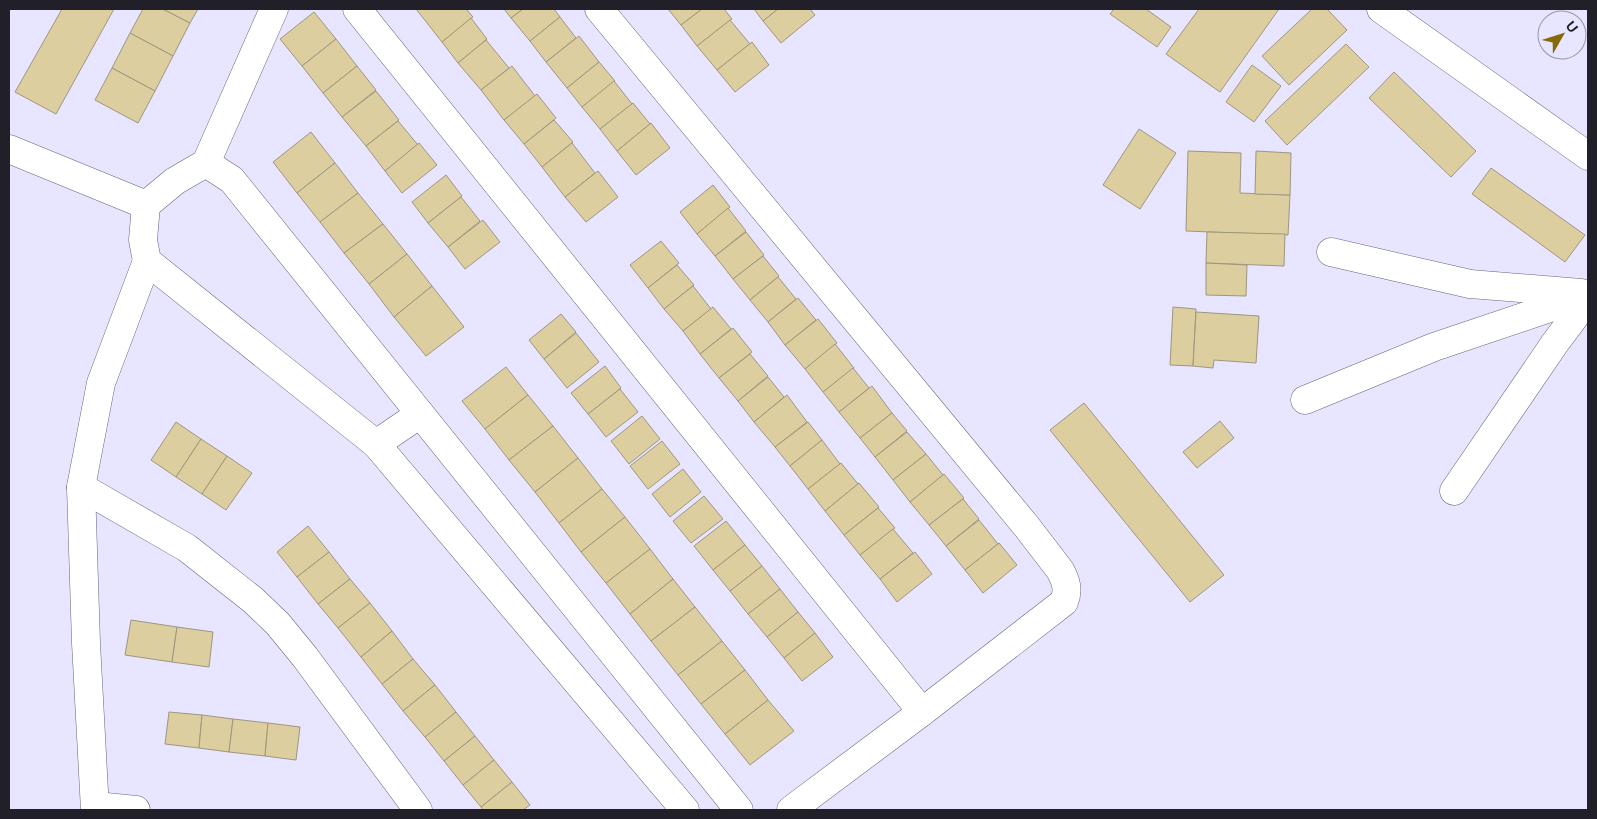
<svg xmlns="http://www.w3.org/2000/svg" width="1597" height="819" font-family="Helvetica,sans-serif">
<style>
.building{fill:#ddcea0;stroke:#9e967e}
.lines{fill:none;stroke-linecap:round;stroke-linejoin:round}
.minor-casing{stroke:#66657b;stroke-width:29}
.minor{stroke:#fff;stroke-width:28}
</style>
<rect width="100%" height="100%" fill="#e7e5ff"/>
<!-- building -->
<g class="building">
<path d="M 62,9 L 114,9 L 56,114 L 15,92 Z"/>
<path d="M 143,9 L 163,9 L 190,23 L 173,56 L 130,33 Z"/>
<path d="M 163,9 L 198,9 L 190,23 Z"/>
<path d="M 416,9 L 466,9 L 473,17 L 442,42 Z"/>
<path d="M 504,9 L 523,9 L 511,18 Z"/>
<path d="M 523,9 L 554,9 L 560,17 L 530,41 L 511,18 Z"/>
<path d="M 668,9 L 702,9 L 681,25 Z"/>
<path d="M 702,9 L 724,9 L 732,19 L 697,46 L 681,25 Z"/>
<path d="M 754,9 L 778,9 L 763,21 Z"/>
<path d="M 778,9 L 810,9 L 815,15 L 781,43 L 763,21 Z"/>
<path d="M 1114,9 L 1146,9 L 1171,27 L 1157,47 L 1110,14 Z"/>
<path d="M 1199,9 L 1279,9 L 1220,92 L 1166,54 Z"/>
<path d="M 1312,9 L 1327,9 L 1347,30 L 1289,85 L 1262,56 Z"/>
<path d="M 314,12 L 336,39 L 302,66 L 280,39 Z"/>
<path d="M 560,17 L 576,38 L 546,62 L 530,41 Z"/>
<path d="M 471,18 L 487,39 L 458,63 L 442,42 Z"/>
<path d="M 730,20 L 750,44 L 717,70 L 697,46 Z"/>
<path d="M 130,33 L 173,56 L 155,91 L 112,68 Z"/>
<path d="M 579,36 L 599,62 L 567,88 L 546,62 Z"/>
<path d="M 336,39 L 357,66 L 323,93 L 302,66 Z"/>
<path d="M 486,40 L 509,68 L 481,90 L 458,63 Z"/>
<path d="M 752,42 L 769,65 L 735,92 L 717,70 Z"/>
<path d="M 1346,44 L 1369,67 L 1287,145 L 1265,121 Z"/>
<path d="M 599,62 L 615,81 L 582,107 L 567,88 Z"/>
<path d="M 1252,65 L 1281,86 L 1254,122 L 1226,102 Z"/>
<path d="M 357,66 L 376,90 L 342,117 L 323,93 Z"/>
<path d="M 512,66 L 535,96 L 504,120 L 481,90 Z"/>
<path d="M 112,68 L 155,91 L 138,123 L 95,100 Z"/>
<path d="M 1394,72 L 1476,151 L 1451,177 L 1369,98 Z"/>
<path d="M 614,81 L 632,104 L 600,129 L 582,107 Z"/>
<path d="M 376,91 L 399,120 L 366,146 L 342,117 Z"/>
<path d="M 537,94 L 556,118 L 524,144 L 504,120 Z"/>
<path d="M 633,103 L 650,124 L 617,151 L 600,129 Z"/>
<path d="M 554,120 L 573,142 L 542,167 L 524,144 Z"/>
<path d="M 398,121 L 418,145 L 385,171 L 366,146 Z"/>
<path d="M 651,123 L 670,148 L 636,175 L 617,151 Z"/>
<path d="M 1139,129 L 1176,153 L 1140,209 L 1103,185 Z"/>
<path d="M 311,132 L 335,163 L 297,193 L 273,162 Z"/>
<path d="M 419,143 L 437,165 L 402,193 L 385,171 Z"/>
<path d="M 572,143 L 595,173 L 565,197 L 542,167 Z"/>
<path d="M 1188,151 L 1241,153 L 1240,193 L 1290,195 L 1288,235 L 1186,231 Z"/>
<path d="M 1256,151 L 1291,153 L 1290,195 L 1255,194 Z"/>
<path d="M 335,163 L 358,193 L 320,222 L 297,193 Z"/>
<path d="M 1491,168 L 1585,235 L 1565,262 L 1472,194 Z"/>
<path d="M 598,171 L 618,197 L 586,222 L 565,197 Z"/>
<path d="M 446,175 L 462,196 L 428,223 L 412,202 Z"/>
<path d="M 713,185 L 730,207 L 697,234 L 680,212 Z"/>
<path d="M 358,193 L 383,224 L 344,253 L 320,222 Z"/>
<path d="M 461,197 L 480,221 L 448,247 L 428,223 Z"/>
<path d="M 728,208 L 746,231 L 715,256 L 697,234 Z"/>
<path d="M 483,220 L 500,242 L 465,269 L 448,247 Z"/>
<path d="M 383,224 L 407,254 L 369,284 L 344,253 Z"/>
<path d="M 746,232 L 764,255 L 733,279 L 715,256 Z"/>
<path d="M 1207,232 L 1285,234 L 1284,266 L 1206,263 Z"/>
<path d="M 661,241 L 679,263 L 648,288 L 630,265 Z"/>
<path d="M 407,254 L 432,286 L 394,317 L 369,284 Z"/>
<path d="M 763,256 L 779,276 L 750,300 L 733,279 Z"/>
<path d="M 1206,263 L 1247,265 L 1246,296 L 1206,295 Z"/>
<path d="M 677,265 L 694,285 L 664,309 L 648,288 Z"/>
<path d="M 778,277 L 796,299 L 768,322 L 750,300 Z"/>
<path d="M 432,286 L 464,327 L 426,356 L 394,317 Z"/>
<path d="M 693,286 L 711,309 L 683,331 L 664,309 Z"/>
<path d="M 798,298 L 816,320 L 785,345 L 768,322 Z"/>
<path d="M 713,307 L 731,329 L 700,354 L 683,331 Z"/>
<path d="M 1173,307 L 1196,309 L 1193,366 L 1170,365 Z"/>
<path d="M 1196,312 L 1259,316 L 1256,363 L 1214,360 L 1213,368 L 1193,366 Z"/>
<path d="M 561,314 L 576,332 L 544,359 L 529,340 Z"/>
<path d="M 818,319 L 837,343 L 805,369 L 785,345 Z"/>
<path d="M 733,328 L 752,352 L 719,378 L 700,354 Z"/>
<path d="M 576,333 L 599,362 L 567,388 L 544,359 Z"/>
<path d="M 835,344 L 854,368 L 823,392 L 805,369 Z"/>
<path d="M 750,354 L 768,376 L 738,401 L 719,378 Z"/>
<path d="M 605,366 L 621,388 L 588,414 L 571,393 Z"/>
<path d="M 506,367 L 528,395 L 485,429 L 462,401 Z"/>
<path d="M 853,368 L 869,388 L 839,412 L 823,392 Z"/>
<path d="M 768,377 L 784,397 L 754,422 L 738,401 Z"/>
<path d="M 872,386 L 892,413 L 860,438 L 839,412 Z"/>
<path d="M 620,389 L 638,412 L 606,437 L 588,414 Z"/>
<path d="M 528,395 L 553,426 L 509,460 L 485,429 Z"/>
<path d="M 787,395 L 807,422 L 775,447 L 754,422 Z"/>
<path d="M 1084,403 L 1224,575 L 1190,602 L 1050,430 Z"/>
<path d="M 892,413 L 907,431 L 875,457 L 860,438 Z"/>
<path d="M 642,416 L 660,439 L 629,464 L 611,441 Z"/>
<path d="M 1220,421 L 1234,438 L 1197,468 L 1183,452 Z"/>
<path d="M 176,422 L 201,439 L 176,477 L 151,460 Z"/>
<path d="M 808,422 L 822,440 L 790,466 L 775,447 Z"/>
<path d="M 553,426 L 578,458 L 535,492 L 509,460 Z"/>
<path d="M 907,432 L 926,454 L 893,480 L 875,457 Z"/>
<path d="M 201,439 L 227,456 L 202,494 L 176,477 Z"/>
<path d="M 822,440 L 840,464 L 808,489 L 790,466 Z"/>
<path d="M 662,441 L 680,464 L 648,489 L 630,466 Z"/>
<path d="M 926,454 L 943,475 L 910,502 L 893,480 Z"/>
<path d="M 227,456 L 252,473 L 226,510 L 202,494 Z"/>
<path d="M 578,458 L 602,489 L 559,523 L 535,492 Z"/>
<path d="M 841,463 L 858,484 L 825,511 L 808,489 Z"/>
<path d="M 683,469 L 701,492 L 670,517 L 652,494 Z"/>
<path d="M 944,474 L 964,498 L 929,525 L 910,502 Z"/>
<path d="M 859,483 L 879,507 L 844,535 L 825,511 Z"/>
<path d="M 602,489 L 625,517 L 581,552 L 559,523 Z"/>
<path d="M 704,496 L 723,519 L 691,543 L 673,521 Z"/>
<path d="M 963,499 L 979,519 L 946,546 L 929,525 Z"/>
<path d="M 878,508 L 895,528 L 860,555 L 844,535 Z"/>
<path d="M 625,517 L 650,549 L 606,583 L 581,552 Z"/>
<path d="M 979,520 L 998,544 L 965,570 L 946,546 Z"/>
<path d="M 726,521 L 745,545 L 713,570 L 694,546 Z"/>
<path d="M 308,526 L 329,552 L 297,577 L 277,552 Z"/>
<path d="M 893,529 L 913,553 L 880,579 L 860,555 Z"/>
<path d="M 999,543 L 1017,565 L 983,593 L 965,570 Z"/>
<path d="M 745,545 L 762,566 L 730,591 L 713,570 Z"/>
<path d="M 650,549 L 673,579 L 630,614 L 606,583 Z"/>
<path d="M 329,552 L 350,579 L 318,604 L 297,577 Z"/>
<path d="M 915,552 L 932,574 L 897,602 L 880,579 Z"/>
<path d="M 762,566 L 780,589 L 748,614 L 730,591 Z"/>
<path d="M 350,579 L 370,603 L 338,628 L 318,604 Z"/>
<path d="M 673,579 L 695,607 L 651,641 L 630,614 Z"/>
<path d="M 780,589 L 798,612 L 767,637 L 748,614 Z"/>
<path d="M 370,603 L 392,631 L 361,657 L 338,628 Z"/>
<path d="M 695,607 L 722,641 L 678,675 L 651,641 Z"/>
<path d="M 798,612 L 815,633 L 784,658 L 767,637 Z"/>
<path d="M 131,620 L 177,627 L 172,662 L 125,655 Z"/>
<path d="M 177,627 L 213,632 L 209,667 L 172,662 Z"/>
<path d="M 392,631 L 413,659 L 382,684 L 361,657 Z"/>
<path d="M 815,633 L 833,657 L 802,681 L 784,658 Z"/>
<path d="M 722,641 L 745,670 L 701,704 L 678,675 Z"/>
<path d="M 413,659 L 435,685 L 403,711 L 382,684 Z"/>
<path d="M 745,670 L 768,700 L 725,734 L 701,704 Z"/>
<path d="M 435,685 L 456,712 L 425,737 L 403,711 Z"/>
<path d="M 768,700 L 794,731 L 750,765 L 725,734 Z"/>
<path d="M 169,712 L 202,715 L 199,748 L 165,744 Z"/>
<path d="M 456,712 L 475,736 L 444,761 L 425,737 Z"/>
<path d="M 202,715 L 233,719 L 229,752 L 199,748 Z"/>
<path d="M 233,719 L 268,723 L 265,756 L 229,752 Z"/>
<path d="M 268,723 L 300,727 L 296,760 L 265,756 Z"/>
<path d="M 475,736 L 494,760 L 463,785 L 444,761 Z"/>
<path d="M 494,760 L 512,782 L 481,807 L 463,785 Z"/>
<path d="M 512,782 L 530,805 L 523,810 L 483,810 L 481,807 Z"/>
</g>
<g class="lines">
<defs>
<g id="minor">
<path d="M 357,9 L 922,712"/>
<path d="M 599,9 L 1027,527 L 1060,570 C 1066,581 1069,590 1064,602 L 922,712 L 791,810"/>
<path d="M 1381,9 L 1588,156"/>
<path d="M 9,149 L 146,205 L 175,181 L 206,163 L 232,180 L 739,810"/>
<path d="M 206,163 L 274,9"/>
<path d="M 146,205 L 143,240 L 147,261 L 376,444 L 685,810"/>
<path d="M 1331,252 L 1470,284 L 1581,293"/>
<path d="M 1305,400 L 1434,347 L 1588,295"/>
<path d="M 376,444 L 420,414"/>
<path d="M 81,487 L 187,548 L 253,600 L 278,624 L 305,657 L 418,810"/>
<path d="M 1454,491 L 1555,343 L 1588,299"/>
<path d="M 96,806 L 136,810"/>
<path d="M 95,810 L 86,643 L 81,487 L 101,383 L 147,261"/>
</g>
</defs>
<!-- minor casing -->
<use href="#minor" class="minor-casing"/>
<!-- minor -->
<use href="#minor" class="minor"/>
</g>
<!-- border -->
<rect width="1597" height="819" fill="none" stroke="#212029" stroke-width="20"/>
<!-- north arrow -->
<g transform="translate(1562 35) rotate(51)"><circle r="24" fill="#e7e5ff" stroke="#9896a9"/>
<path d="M0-4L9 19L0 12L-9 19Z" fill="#846b06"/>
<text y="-8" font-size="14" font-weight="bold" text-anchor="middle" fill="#212029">U</text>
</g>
</svg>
